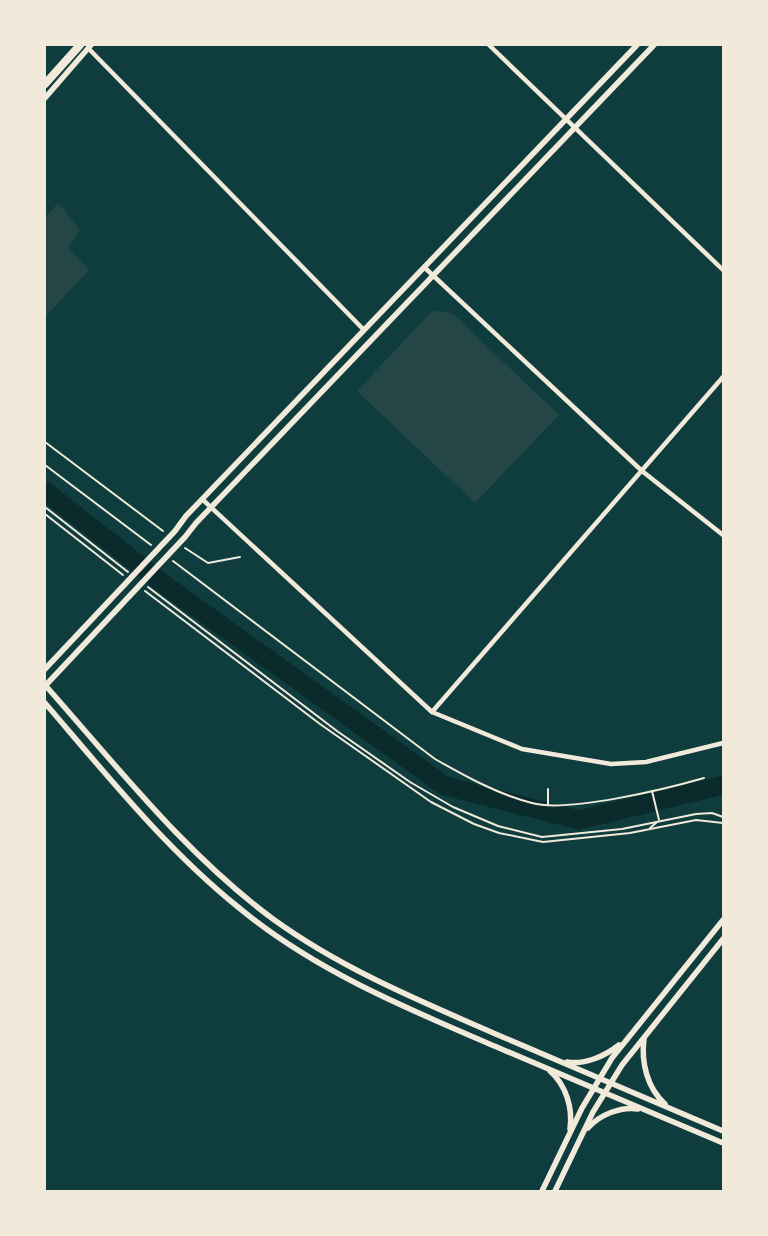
<svg xmlns="http://www.w3.org/2000/svg" width="768" height="1236" font-family="'Roboto Serif',serif">
<style>
.green{fill:#244646}
.lines{fill:none;stroke-linecap:round;stroke-linejoin:round}
.river{stroke:#0a2a2b;stroke-width:19}
.path{stroke:#f1e9da;stroke-width:2}
.minor{stroke:#f1e9da;stroke-width:4.5}
.tertiary{stroke:#f1e9da;stroke-width:5.5}
.trunk{stroke:#f1e9da;stroke-width:8}
</style>
<rect width="100%" height="100%" fill="#0f3d3e"/>
<!-- green -->
<g class="green">
<path d="M 58,203 L 80,230 L 68,248 L 89,270 L 45,317 L 45,218 Z"/>
<path d="M 433,310 L 453,314 L 559,415 L 475,503 L 357,391 Z"/>
</g>
<g class="lines">
<!-- river -->
<path class="river" d="M 45,491 L 165,585 L 445,786 L 579,820 L 723,785"/>
<!-- path -->
<g class="path">
<path d="M 45,442 L 163,531"/>
<path d="M 45,465 L 151,545"/>
<path d="M 45,507 L 128,572"/>
<path d="M 45,514 L 123,575"/>
<path d="M 185,548 L 208,563 L 240,557"/>
<path d="M 173,561 L 435,759 C 465,776 497,794 532,803 C 567,813 666,789 704,778"/>
<path d="M 148,587 L 337,731 L 410,782 L 453,807 L 498,826 L 542,837 L 622,829 L 696,814 L 712,813 L 723,817"/>
<path d="M 145,591 L 320,724 L 431,802 L 474,824 L 499,833 L 543,842 L 630,833 L 696,820 L 723,823"/>
<path d="M 548,789 L 548,805"/>
<path d="M 652,791 L 659,820"/>
<path d="M 650,828 L 657,822"/>
</g>
<!-- minor -->
<g class="minor">
<path d="M 489,45 L 723,270"/>
<path d="M 88,48 L 364,330"/>
<path d="M 424,267 L 642,471 L 723,535"/>
<path d="M 202,499 L 432,712 L 522,749 L 611,764 L 646,762 L 723,743"/>
<path d="M 432,712 L 723,377"/>
</g>
<!-- tertiary -->
<g class="tertiary">
<path d="M 45,98 L 91,45"/>
<path d="M 45,669 L 175,531 L 186,516 L 637,45"/>
<path d="M 45,685 C 117,766 185,854 273,919 C 342,969 420,1001 498,1035 C 573,1067 648,1099 723,1131"/>
<path d="M 45,686 L 185,537 L 196,523 L 654,45"/>
<path d="M 45,703 C 106,774 165,848 238,907 C 315,971 408,1009 499,1048 C 574,1080 648,1111 723,1143"/>
<path d="M 644,1039 C 641,1062 647,1088 665,1104"/>
<path d="M 567,1062 C 585,1065 605,1056 619,1045"/>
<path d="M 550,1071 C 566,1085 573,1108 570,1129"/>
<path d="M 588,1128 C 599,1115 621,1106 638,1109"/>
<path d="M 542,1191 L 582,1108 L 612,1058 L 723,920"/>
<path d="M 555,1191 L 593,1112 L 622,1065 L 723,939"/>
</g>
<!-- trunk -->
<path class="trunk" d="M 45,84 L 80,45"/>
</g>
<!-- border -->
<rect width="768" height="1236" fill="none" stroke="#f1e9da" stroke-width="92"/>
</svg>
